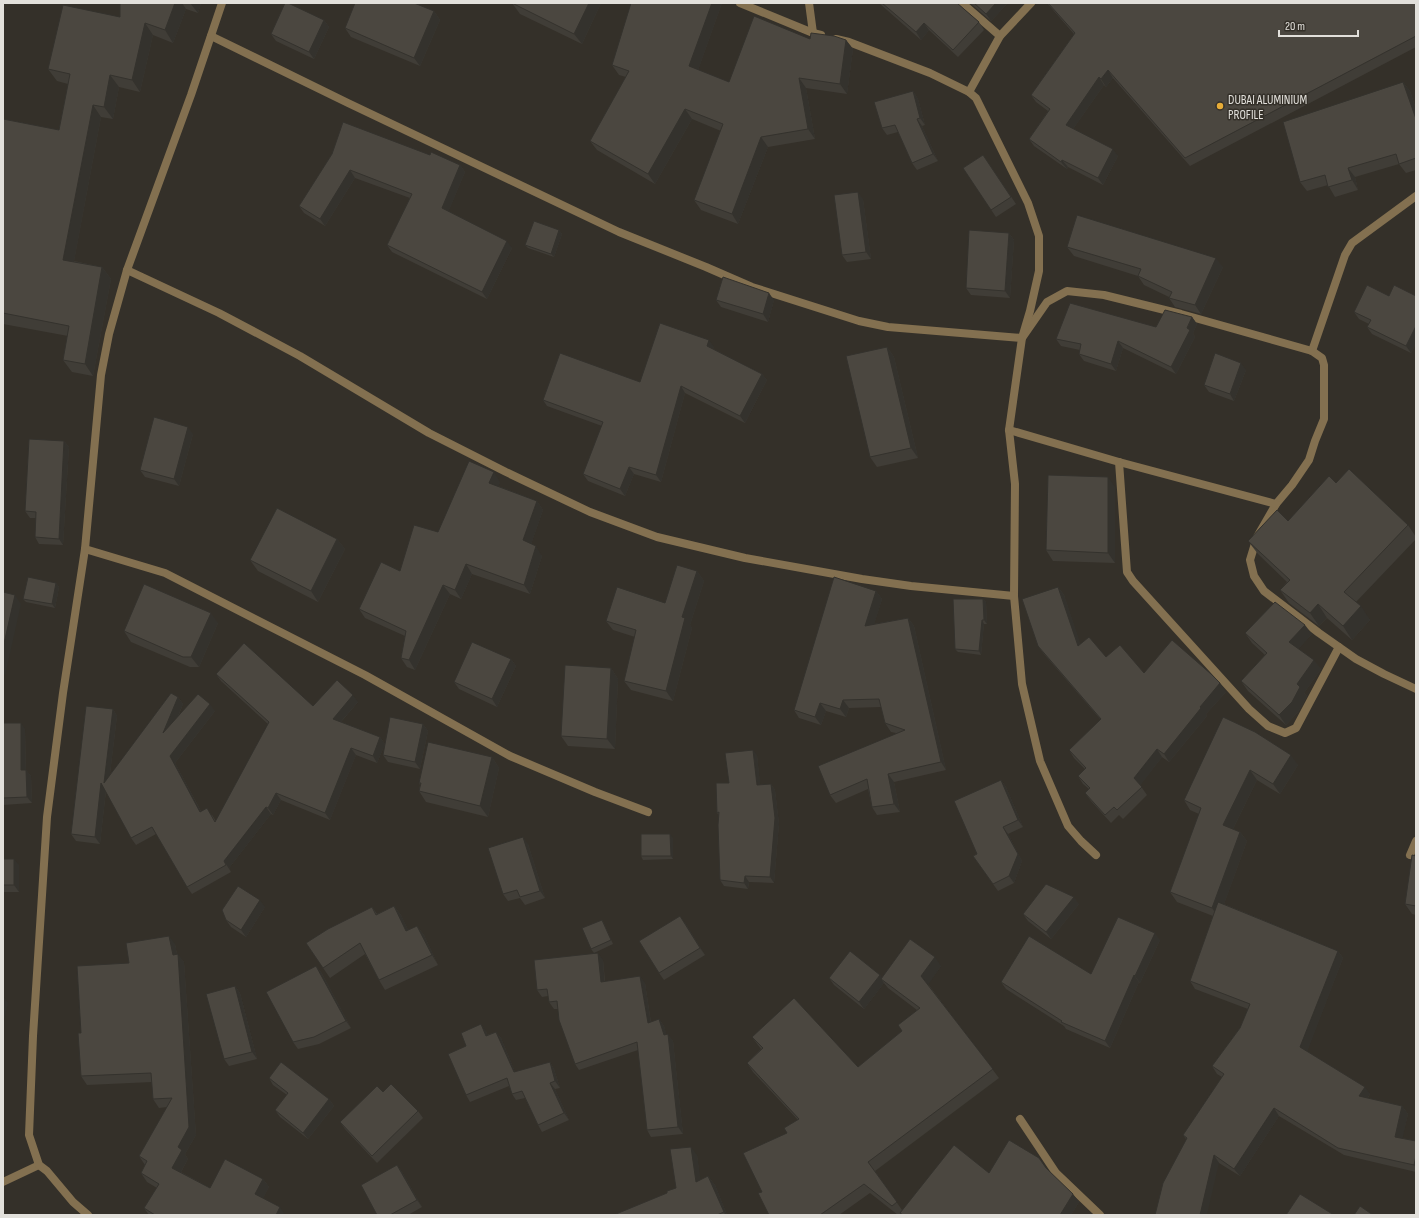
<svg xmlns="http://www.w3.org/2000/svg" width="1419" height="1218" font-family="'Sofia Sans Condensed',sans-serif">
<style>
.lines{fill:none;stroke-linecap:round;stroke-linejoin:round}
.minor{stroke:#837050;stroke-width:8}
.tertiary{stroke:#837050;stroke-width:8}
.wall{fill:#403d37}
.shaded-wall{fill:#34322d}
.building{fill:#4b4740;stroke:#34322d}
.poi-dot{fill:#e7ac37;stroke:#343029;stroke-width:1.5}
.labels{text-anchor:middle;stroke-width:3;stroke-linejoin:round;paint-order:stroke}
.poi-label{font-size:13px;fill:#e2e0db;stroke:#343029;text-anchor:start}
</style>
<rect width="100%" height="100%" fill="#343029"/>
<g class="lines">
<!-- minor -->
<g class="minor">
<path d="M 740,3 L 813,33 L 821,35"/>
<path d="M 809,3 L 813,33"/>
<path d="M 962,3 L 1000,36"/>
<path d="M 211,36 L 348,103 L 619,232 L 706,267 L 752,287 L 859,321 L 888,327 L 1022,338 L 1047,302 L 1067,291 L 1104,295 L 1181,314 L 1312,351 L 1322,358 L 1324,365 L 1324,419 L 1315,441 L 1309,460 L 1292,485 L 1276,504 L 1257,537 L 1250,560 L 1254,576 L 1264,591 L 1319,633 L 1356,659 L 1384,674 L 1416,689"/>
<path d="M 836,39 L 849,42 L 930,73 L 969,92 L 976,98 L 1028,203 L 1039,236 L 1039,271 L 1030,311 L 1022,338 L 1009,430 L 1015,484 L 1014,596 L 1022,684 L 1040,761 L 1068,826 L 1081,841 L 1096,855"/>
<path d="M 969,92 L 1000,36 L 1031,3"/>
<path d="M 127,270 L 219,313 L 300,356 L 429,433 L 506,472 L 590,512 L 657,537 L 745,558 L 862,579 L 911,586 L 1014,596"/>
<path d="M 1312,351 L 1345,255 L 1352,243 L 1416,196"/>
<path d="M 1009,430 L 1119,462 L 1276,504"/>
<path d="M 1119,462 L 1127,572 L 1133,581 L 1249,709 L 1268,726 L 1285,733 L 1296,728 L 1339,647"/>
<path d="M 85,549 L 165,573 L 365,675 L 510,756 L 595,792 L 648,812"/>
<path d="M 1410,855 L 1416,841"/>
<path d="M 1020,1119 L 1056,1173 L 1100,1215"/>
<path d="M 3,1182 L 39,1165"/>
</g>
<!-- tertiary -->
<path class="tertiary" d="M 88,1215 L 73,1202 L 47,1171 L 39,1165 L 29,1135 L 33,1036 L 47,817 L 63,693 L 85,549 L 101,375 L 109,334 L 127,270 L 191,95 L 222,3"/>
</g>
<!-- wall -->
<g class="wall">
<path d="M 120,3 L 201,3 L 198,13 L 186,9 L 173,43 L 153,35 L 140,92 L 119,87 L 113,119 L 101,117 L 74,261 L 102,267 L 111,279 L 93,376 L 72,372 L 63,360 L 68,336 L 3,324 L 3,119 L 59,130 L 68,84 L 57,81 L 48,69 L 120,17 Z"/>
<path d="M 512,3 L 601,3 L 582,44 L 520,14 Z"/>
<path d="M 722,3 L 698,70 L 729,82 L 810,39 L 846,40 L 853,49 L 847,94 L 806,88 L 815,139 L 768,147 L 738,224 L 701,210 L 694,200 L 721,131 L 692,119 L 655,184 L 597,150 L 590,141 L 626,77 L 619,75 L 612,65 Z"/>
<path d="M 879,3 L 957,3 L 979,22 L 984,30 L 958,57 L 929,30 L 921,40 Z"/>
<path d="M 970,3 L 1008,3 L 991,21 Z"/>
<path d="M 1047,3 L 1416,3 L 1416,47 L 1190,166 L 1113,78 L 1106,87 L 1104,85 L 1073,129 L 1118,156 L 1103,185 L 1068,167 L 1067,169 L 1034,146 L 1029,139 L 1048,111 L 1036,102 L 1031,95 L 1074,34 Z"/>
<path d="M 434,11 L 440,20 L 420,66 L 351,37 L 345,28 Z"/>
<path d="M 324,20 L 329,27 L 314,59 L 276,41 L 271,34 Z"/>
<path d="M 1403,82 L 1410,91 L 1416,109 L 1416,170 L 1406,173 L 1399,164 L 1355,177 L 1358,190 L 1335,197 L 1328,185 L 1307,191 L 1300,182 Z"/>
<path d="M 913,91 L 918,99 L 925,125 L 922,126 L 938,161 L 917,170 L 912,163 L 898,132 L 887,135 L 882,128 Z"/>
<path d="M 332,154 L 430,155 L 460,165 L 465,172 L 448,212 L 512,248 L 487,299 L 392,252 L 387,245 L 410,198 L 355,178 L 325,226 L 304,213 L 299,206 Z"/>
<path d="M 983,155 L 1016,204 L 996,217 L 963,168 Z"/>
<path d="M 863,199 L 871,259 L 847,262 L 842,255 Z"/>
<path d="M 559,230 L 562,234 L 554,257 L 528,248 L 525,245 Z"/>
<path d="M 1009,233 L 1014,240 L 1010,298 L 971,295 L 966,288 Z"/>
<path d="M 1067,247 L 1223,267 L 1201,314 L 1175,307 L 1169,298 L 1169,297 L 1144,285 L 1138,276 L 1074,256 Z"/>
<path d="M 1389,296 L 1416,296 L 1416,343 L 1411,353 L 1372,334 L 1367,327 L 1369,324 L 1359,319 L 1354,312 Z"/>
<path d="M 716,300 L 774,300 L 768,322 L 721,307 Z"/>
<path d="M 1192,317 L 1197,324 L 1193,333 L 1195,337 L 1176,374 L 1123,348 L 1116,371 L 1084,361 L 1079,354 L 1080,350 L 1061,346 L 1056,339 L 1156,327 Z"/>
<path d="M 714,347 L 713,349 L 762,374 L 767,380 L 745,423 L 685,393 L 661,482 L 634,474 L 625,496 L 588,481 L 583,474 L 602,426 L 547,406 L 543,400 L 640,382 Z"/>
<path d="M 887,347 L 894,357 L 918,458 L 877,467 L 870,457 Z"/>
<path d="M 1246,370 L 1234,401 L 1209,392 L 1204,385 Z"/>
<path d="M 193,434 L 179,486 L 145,477 L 140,470 Z"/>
<path d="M 64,441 L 69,447 L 63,545 L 39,544 L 35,537 L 36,518 L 30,518 L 25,511 Z"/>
<path d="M 500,482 L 498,486 L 537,501 L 543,510 L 531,544 L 542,556 L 530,594 L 472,574 L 461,599 L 450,594 L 415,670 L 407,667 L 401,658 L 405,636 L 365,618 L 359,609 L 400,571 L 438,532 Z"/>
<path d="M 1336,483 L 1408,525 L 1416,537 L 1416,539 L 1356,602 L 1370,620 L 1352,640 L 1327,618 L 1319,626 L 1289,603 L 1280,590 L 1287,582 L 1258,554 L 1248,541 L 1288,521 Z"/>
<path d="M 1115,487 L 1115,563 L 1053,561 L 1046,550 Z"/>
<path d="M 337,539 L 345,549 L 318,602 L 258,571 L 250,560 Z"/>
<path d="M 697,571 L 704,581 L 690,625 L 692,628 L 673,701 L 631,690 L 624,681 L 635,637 L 613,630 L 606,621 L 665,603 Z"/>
<path d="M 56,583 L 59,587 L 55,608 L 26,602 L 23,599 Z"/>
<path d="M 1058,587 L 1064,595 L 1080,644 L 1106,657 L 1144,673 L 1226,692 L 1206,714 L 1207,716 L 1169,762 L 1162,757 L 1140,785 L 1147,795 L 1123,819 L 1119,815 L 1111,823 L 1091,801 L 1085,793 L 1089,789 L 1083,784 L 1078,776 L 1085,769 L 1074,758 L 1069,750 L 1101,720 L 1044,654 L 1038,646 Z"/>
<path d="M 876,591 L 882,599 L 874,624 L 908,618 L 914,626 L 946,770 L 894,782 L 900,812 L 877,815 L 872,807 L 868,789 L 836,803 L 830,795 L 896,733 L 891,732 L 885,723 L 881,707 L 849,708 L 846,717 L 826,711 L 821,725 L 799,718 L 794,710 Z"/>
<path d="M 983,599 L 986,602 L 987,624 L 984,624 L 981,655 L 958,652 L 955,649 Z"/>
<path d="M 218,623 L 199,667 L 190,667 L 131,642 L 124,631 Z"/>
<path d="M 1245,633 L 1312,634 L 1298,649 L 1321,669 L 1304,693 L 1307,696 L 1298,712 L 1286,725 L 1248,691 L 1241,681 L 1265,655 L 1252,643 Z"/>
<path d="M 511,659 L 516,666 L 497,707 L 459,689 L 454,682 Z"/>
<path d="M 611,668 L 618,679 L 615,749 L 568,746 L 561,736 Z"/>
<path d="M 216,674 L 313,706 L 358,702 L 341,722 L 380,737 L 385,744 L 377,763 L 356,755 L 330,820 L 281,800 L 273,815 L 271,814 L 229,868 L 231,872 L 192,894 L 187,887 L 156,834 L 136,845 L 131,838 L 106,791 L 100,844 L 76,841 L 71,834 L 113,709 L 117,716 L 110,774 L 178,697 L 183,704 L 178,717 L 215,711 L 175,763 L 201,811 L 212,815 L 216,821 L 268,724 L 221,681 Z"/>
<path d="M 3,723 L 25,729 L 26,770 L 31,776 L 32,803 L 3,805 Z"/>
<path d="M 423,724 L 428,731 L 420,769 L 388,762 L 383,755 Z"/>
<path d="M 1255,732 L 1298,765 L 1280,794 L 1257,780 L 1233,829 L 1240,832 L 1247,841 L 1224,904 L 1338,951 L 1343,958 L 1307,1051 L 1370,1094 L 1368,1098 L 1402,1106 L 1408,1114 L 1402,1138 L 1416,1141 L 1416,1172 L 1344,1155 L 1279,1116 L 1240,1176 L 1219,1163 L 1186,1139 L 1183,1135 L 1222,1077 L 1217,1074 L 1212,1066 L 1240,1028 L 1248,1009 L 1195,989 L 1190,981 L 1213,916 L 1177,902 L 1170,892 L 1199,814 L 1190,810 L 1184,800 Z"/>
<path d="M 757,755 L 760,785 L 771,784 L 775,790 L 779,824 L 774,883 L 749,882 L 748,889 L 724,886 L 720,880 L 719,815 L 717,813 L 729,783 Z"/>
<path d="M 492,757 L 499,768 L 488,817 L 426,802 L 419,791 L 420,785 L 419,783 Z"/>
<path d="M 1001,780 L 1006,787 L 1023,827 L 1008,834 L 1022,861 L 1014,883 L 998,891 L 973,856 L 977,854 Z"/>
<path d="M 673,838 L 673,859 L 643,860 L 641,856 Z"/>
<path d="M 528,844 L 545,898 L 525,905 L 520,898 L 508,901 L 503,894 Z"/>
<path d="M 1416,856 L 1416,915 L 1412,914 L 1405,904 Z"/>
<path d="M 3,859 L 19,865 L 19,892 L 3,892 Z"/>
<path d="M 1079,904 L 1051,939 L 1028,921 L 1023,914 Z"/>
<path d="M 394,906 L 401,915 L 408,930 L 417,926 L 424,935 L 438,965 L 385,990 L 379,980 L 365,954 L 330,978 L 306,943 L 372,907 L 377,914 Z"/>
<path d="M 265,907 L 246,937 L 231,927 L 226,920 Z"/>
<path d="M 602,920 L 604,924 L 613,944 L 594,953 L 591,949 Z"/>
<path d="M 685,923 L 705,955 L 664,980 L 659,973 Z"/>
<path d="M 1160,940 L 1140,983 L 1139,982 L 1110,1048 L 1066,1029 L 1064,1026 L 1006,989 L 1001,982 L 1091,974 Z"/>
<path d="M 175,944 L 177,954 L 184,962 L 196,1135 L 185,1154 L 188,1159 L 181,1172 L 210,1188 L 263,1179 L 269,1187 L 263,1198 L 285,1215 L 149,1215 L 144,1208 L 157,1188 L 147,1182 L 141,1173 L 145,1165 L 139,1156 L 167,1107 L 159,1108 L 153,1099 L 152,1082 L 87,1085 L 81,1076 L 81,1033 L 129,963 Z"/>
<path d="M 603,960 L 605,981 L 645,983 L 651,1022 L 659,1019 L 664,1026 L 666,1034 L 673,1041 L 683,1134 L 651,1137 L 647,1130 L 638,1050 L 579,1070 L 575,1064 L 558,1009 L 554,1009 L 549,1002 L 548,996 L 542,997 L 537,990 Z"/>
<path d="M 316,966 L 321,972 L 351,1028 L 319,1044 L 298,1049 L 293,1042 Z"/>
<path d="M 941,966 L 928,984 L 999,1078 L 875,1171 L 902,1210 L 989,1173 L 1047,1169 L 1079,1202 L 1071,1215 L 902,1215 L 901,1214 L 899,1215 L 898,1215 L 870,1193 L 839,1215 L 769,1215 L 762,1192 L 787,1133 L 798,1120 L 753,1072 L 747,1063 L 761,1049 L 752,1037 L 858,1067 L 902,1031 L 917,1010 L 888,988 L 884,983 L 864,1009 L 834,985 L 829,978 L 880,975 L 882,978 Z"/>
<path d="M 235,986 L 240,993 L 257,1059 L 229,1066 L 224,1059 Z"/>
<path d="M 486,1031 L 487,1035 L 496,1032 L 501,1038 L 515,1072 L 550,1062 L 554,1069 L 560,1088 L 555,1089 L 569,1120 L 542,1132 L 538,1125 L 525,1098 L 516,1100 L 512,1094 L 509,1086 L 470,1102 L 466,1095 L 466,1046 Z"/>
<path d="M 269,1078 L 329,1099 L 334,1106 L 308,1139 L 280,1117 L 275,1110 L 287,1095 L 273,1085 Z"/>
<path d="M 383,1092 L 418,1111 L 423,1118 L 377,1163 L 345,1129 L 340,1122 Z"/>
<path d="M 697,1155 L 700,1180 L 708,1176 L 715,1185 L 727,1215 L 616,1215 L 667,1193 L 676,1188 Z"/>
<path d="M 397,1165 L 402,1172 L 422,1207 L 408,1215 L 377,1215 Z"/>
</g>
<!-- shaded-wall -->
<g class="shaded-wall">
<path d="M 175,3 L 182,3 L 186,9 L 173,43 L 165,30 Z"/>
<path d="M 190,3 L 201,3 L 198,13 Z"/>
<path d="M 589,3 L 601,3 L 582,44 L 574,34 Z"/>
<path d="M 712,3 L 722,3 L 696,76 L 689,66 Z"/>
<path d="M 996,3 L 1008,3 L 991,21 L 986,14 Z"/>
<path d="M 434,11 L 440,20 L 420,66 L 414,58 Z"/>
<path d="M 324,20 L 329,27 L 314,59 L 309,52 Z"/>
<path d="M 145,23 L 153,35 L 140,92 L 132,80 Z"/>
<path d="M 924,23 L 929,30 L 921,40 L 916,32 Z"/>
<path d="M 846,40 L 853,49 L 847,94 L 840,84 Z"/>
<path d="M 1108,70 L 1113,78 L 1106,87 L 1101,79 Z"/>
<path d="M 110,75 L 119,87 L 113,119 L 104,107 Z"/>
<path d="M 1099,77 L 1104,85 L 1071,132 L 1066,125 Z"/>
<path d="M 799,78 L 806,88 L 815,139 L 808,129 Z"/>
<path d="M 1403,82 L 1410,91 L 1416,109 L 1416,119 Z"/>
<path d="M 913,91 L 918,99 L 925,125 L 920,118 Z"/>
<path d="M 93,105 L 101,117 L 72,272 L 63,260 Z"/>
<path d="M 685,109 L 692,119 L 655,184 L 648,174 Z"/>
<path d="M 917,119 L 922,126 L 938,161 L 933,154 Z"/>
<path d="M 761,137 L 768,147 L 738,224 L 732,214 Z"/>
<path d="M 1113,149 L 1118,156 L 1103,185 L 1098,178 Z"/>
<path d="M 1062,160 L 1068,167 L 1067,169 L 1061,162 Z"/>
<path d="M 460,165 L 465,172 L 447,215 L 442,208 Z"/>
<path d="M 1348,168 L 1355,177 L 1358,190 L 1352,180 Z"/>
<path d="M 350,170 L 355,178 L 325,226 L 320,219 Z"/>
<path d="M 858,192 L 863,199 L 871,259 L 866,252 Z"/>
<path d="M 559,230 L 562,234 L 554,257 L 551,254 Z"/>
<path d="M 1009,233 L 1014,240 L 1010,298 L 1005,291 Z"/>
<path d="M 507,241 L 512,248 L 487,299 L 482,292 Z"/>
<path d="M 1216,258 L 1223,267 L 1201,314 L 1195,305 Z"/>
<path d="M 102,267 L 111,279 L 93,376 L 85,364 Z"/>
<path d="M 769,293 L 774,300 L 768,322 L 763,314 Z"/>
<path d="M 1192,317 L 1197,324 L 1193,333 L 1195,337 L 1176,374 L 1171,367 Z"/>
<path d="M 1416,326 L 1416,343 L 1411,353 L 1406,346 Z"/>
<path d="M 709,340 L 714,347 L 712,353 L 707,346 Z"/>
<path d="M 1118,341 L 1123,348 L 1116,371 L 1111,364 Z"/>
<path d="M 887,347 L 894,357 L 918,458 L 911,448 Z"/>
<path d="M 1241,363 L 1246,370 L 1234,401 L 1230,394 Z"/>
<path d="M 762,374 L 767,380 L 745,423 L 740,416 Z"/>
<path d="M 681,386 L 685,393 L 661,482 L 656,475 Z"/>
<path d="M 188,427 L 193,434 L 179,486 L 174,479 Z"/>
<path d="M 64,441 L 69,447 L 63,545 L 59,539 Z"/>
<path d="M 629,467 L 634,474 L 625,496 L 620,489 Z"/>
<path d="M 494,472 L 500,482 L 496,492 L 489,483 Z"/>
<path d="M 1108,477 L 1115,487 L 1115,563 L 1108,553 Z"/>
<path d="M 537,501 L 543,510 L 529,550 L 523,540 Z"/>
<path d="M 337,539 L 345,549 L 318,602 L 311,591 Z"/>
<path d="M 536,546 L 542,556 L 530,594 L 524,585 Z"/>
<path d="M 466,564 L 472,574 L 461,599 L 455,590 Z"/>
<path d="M 697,571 L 704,581 L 690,625 L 692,628 L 673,701 L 666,691 L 682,617 Z"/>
<path d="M 56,583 L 59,587 L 55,608 L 52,604 Z"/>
<path d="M 443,585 L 450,594 L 415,670 L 409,660 Z"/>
<path d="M 1058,587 L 1064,595 L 1084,654 L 1078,646 Z"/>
<path d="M 876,591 L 882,599 L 871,635 L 865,626 Z"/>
<path d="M 15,595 L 21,604 L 5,676 L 3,672 L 3,648 Z"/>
<path d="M 983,599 L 986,602 L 987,624 L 984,620 Z"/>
<path d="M 1318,604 L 1327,618 L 1319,626 L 1310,613 Z"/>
<path d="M 1361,606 L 1370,620 L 1352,640 L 1343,626 Z"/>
<path d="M 211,613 L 218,623 L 199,667 L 191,657 Z"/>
<path d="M 908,618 L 914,626 L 946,770 L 941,762 Z"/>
<path d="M 982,620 L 984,624 L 981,655 L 979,651 Z"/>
<path d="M 1305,625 L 1312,634 L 1296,652 L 1289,642 Z"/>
<path d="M 511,659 L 516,666 L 497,707 L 492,699 Z"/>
<path d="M 1314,660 L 1321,669 L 1304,693 L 1307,696 L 1298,712 L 1286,725 L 1279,715 L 1297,684 Z"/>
<path d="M 611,668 L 618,679 L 615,749 L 607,739 Z"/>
<path d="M 1220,683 L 1226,692 L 1206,714 L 1207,716 L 1169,762 L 1164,754 L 1200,707 Z"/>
<path d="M 353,695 L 358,702 L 338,725 L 333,719 Z"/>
<path d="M 178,697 L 183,704 L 168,740 L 163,733 Z"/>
<path d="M 843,700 L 849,708 L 846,717 L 840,709 Z"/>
<path d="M 820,703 L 826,711 L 821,725 L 815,717 Z"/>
<path d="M 210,704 L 215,711 L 175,763 L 205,819 L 200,812 L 170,756 Z"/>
<path d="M 113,709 L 117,716 L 108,790 L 104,783 Z"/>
<path d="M 21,723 L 25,729 L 26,777 L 21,770 Z"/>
<path d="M 423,724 L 428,731 L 420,769 L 415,762 Z"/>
<path d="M 380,737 L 385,744 L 377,763 L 373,756 Z"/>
<path d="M 351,748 L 356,755 L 330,820 L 325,813 Z"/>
<path d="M 1157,749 L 1162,757 L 1139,787 L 1134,778 Z"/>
<path d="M 753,750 L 757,755 L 761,791 L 757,785 Z"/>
<path d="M 1291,755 L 1298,765 L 1280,794 L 1273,784 Z"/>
<path d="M 492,757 L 499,768 L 488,817 L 480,806 Z"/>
<path d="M 26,770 L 31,776 L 32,803 L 27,797 Z"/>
<path d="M 1250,770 L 1257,780 L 1230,835 L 1223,825 Z"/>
<path d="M 888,774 L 894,782 L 900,812 L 894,804 Z"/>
<path d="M 1001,780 L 1006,787 L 1023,827 L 1018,820 Z"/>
<path d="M 101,783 L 106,790 L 100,844 L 95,837 Z"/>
<path d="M 771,784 L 775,790 L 779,824 L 774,883 L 770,877 Z"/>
<path d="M 276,793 L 281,800 L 273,815 L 268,808 Z"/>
<path d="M 266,807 L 271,814 L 229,868 L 231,872 L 224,861 Z"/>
<path d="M 1003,827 L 1008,834 L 1022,861 L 1014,883 L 1009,876 Z"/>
<path d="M 1240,832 L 1247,841 L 1219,918 L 1212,908 Z"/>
<path d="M 670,834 L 673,838 L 673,859 L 671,856 Z"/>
<path d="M 523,837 L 528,844 L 545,898 L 540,891 Z"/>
<path d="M 14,859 L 19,865 L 19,892 L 14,885 Z"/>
<path d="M 745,876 L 749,882 L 748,889 L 744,883 Z"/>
<path d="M 1074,897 L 1079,904 L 1051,939 L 1046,932 Z"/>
<path d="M 260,900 L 265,907 L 246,937 L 241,930 Z"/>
<path d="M 394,906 L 401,915 L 413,940 L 406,931 Z"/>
<path d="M 680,916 L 685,923 L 705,955 L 700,948 Z"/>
<path d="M 417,926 L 424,935 L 438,965 L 432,955 Z"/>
<path d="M 1155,933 L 1160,940 L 1140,983 L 1135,976 Z"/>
<path d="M 169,936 L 175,944 L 179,964 L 173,955 Z"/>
<path d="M 1338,951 L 1343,958 L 1306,1055 L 1300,1047 Z"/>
<path d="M 598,953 L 603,960 L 605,988 L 601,982 Z"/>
<path d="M 178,954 L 184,962 L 196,1135 L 185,1154 L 188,1159 L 178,1177 L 172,1168 L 178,1147 Z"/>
<path d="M 935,957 L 941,966 L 928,985 L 921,976 Z"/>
<path d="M 316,966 L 321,972 L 351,1028 L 346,1021 Z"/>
<path d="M 880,975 L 885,982 L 881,979 L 884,983 L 864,1009 L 859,1002 Z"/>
<path d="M 1134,975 L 1139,982 L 1110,1048 L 1105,1041 Z"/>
<path d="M 640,976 L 645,983 L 652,1030 L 648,1023 Z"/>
<path d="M 235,986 L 240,993 L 257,1059 L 252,1052 Z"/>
<path d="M 3,996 L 8,1003 L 3,1025 Z"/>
<path d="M 659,1019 L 664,1026 L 669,1042 L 664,1035 Z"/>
<path d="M 481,1024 L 486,1031 L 490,1043 L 486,1036 Z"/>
<path d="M 496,1032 L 501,1038 L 518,1079 L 514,1072 Z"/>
<path d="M 668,1034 L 673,1041 L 683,1134 L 678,1127 Z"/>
<path d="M 550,1062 L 554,1069 L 560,1088 L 555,1081 Z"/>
<path d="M 550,1083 L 555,1089 L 569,1120 L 564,1113 Z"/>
<path d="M 1365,1087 L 1370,1094 L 1364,1104 L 1359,1096 Z"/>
<path d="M 329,1099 L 334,1106 L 308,1139 L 303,1133 Z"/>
<path d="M 1402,1106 L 1408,1114 L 1401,1145 L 1395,1137 Z"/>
<path d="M 1274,1108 L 1279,1116 L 1240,1176 L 1234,1169 Z"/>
<path d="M 691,1147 L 697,1155 L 702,1190 L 696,1182 Z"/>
<path d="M 1214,1155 L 1219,1163 L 1207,1215 L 1200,1215 Z"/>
<path d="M 1416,1156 L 1416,1168 L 1414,1165 Z"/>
<path d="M 397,1165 L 402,1172 L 422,1207 L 417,1200 Z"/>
<path d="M 708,1176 L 715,1185 L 727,1215 L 725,1215 L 724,1212 Z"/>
<path d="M 263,1179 L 269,1187 L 261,1203 L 255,1194 Z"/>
<path d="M 1073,1194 L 1079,1202 L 1071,1215 L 1060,1215 Z"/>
<path d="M 280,1207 L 285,1215 L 276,1215 Z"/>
</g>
<!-- building -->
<g class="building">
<path d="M 120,3 L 175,3 L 165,30 L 145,23 L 132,80 L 110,75 L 104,107 L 93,105 L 63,260 L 102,267 L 85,364 L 63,360 L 69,326 L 3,313 L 3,119 L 59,130 L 70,74 L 48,69 L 63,5 L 120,17 Z"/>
<path d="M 285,3 L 288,3 L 324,20 L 309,52 L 271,34 Z"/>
<path d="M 355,3 L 414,3 L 434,11 L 414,58 L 345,28 Z"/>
<path d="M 512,3 L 589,3 L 574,34 Z"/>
<path d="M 631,3 L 712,3 L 689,66 L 729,82 L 754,16 L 810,39 L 811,33 L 834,36 L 846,40 L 840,84 L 799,78 L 808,129 L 761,137 L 732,214 L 694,200 L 723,124 L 685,109 L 648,174 L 590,141 L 629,71 L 612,65 Z"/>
<path d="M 882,3 L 957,3 L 979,22 L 953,50 L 924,23 L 916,32 Z"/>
<path d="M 974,3 L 996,3 L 986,14 Z"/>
<path d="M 1048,3 L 1416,3 L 1416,36 L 1185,158 L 1108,70 L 1101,79 L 1099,77 L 1066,125 L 1113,149 L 1098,178 L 1062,160 L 1061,162 L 1029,139 L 1050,109 L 1031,95 L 1075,33 Z"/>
<path d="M 1403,82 L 1416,119 L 1416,158 L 1399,164 L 1396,154 L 1348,168 L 1352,180 L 1328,187 L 1325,175 L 1300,182 L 1283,122 Z"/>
<path d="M 913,91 L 920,118 L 917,119 L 933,154 L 912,163 L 895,125 L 882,128 L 874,102 Z"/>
<path d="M 343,122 L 430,155 L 431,152 L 460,165 L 442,208 L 507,241 L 482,292 L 387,245 L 412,194 L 350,170 L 320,219 L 299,206 L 332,154 Z"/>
<path d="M 983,155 L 1011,197 L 991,210 L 963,168 Z"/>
<path d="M 858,192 L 866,252 L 842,255 L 834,195 Z"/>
<path d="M 1077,215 L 1216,258 L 1195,305 L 1169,298 L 1172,292 L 1138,276 L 1141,269 L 1067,247 Z"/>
<path d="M 534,221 L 559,230 L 551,254 L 525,245 Z"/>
<path d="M 969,230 L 1009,233 L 1005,291 L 966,288 Z"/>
<path d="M 723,277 L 769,293 L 763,314 L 716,300 Z"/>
<path d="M 1367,285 L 1389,296 L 1394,285 L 1416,296 L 1416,326 L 1406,346 L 1367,327 L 1371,320 L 1354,312 Z"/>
<path d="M 1070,303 L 1156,327 L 1165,310 L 1192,317 L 1187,328 L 1190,330 L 1171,367 L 1118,341 L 1111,364 L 1079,354 L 1081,344 L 1056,339 Z"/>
<path d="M 660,323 L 709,340 L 707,346 L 762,374 L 740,416 L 681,386 L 656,475 L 629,467 L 620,489 L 583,474 L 603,422 L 543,400 L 560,353 L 640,382 Z"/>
<path d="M 887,347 L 911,448 L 870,457 L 846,356 Z"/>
<path d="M 1215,353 L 1241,363 L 1230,394 L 1204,385 Z"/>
<path d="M 154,417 L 188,427 L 174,479 L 140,470 Z"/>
<path d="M 29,439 L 64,441 L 59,539 L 35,537 L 36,512 L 25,511 Z"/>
<path d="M 469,461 L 494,472 L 489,483 L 537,501 L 523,540 L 536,546 L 524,585 L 466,564 L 455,590 L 443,585 L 409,660 L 401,658 L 406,631 L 359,609 L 381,562 L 400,571 L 414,525 L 438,532 Z"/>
<path d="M 1349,469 L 1408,525 L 1344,592 L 1361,606 L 1343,626 L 1318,604 L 1310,613 L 1280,590 L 1290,580 L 1248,541 L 1277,510 L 1288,521 L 1329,476 L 1336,483 Z"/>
<path d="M 1048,475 L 1108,477 L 1108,553 L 1046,550 Z"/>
<path d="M 277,508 L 337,539 L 311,591 L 250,560 Z"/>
<path d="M 677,565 L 697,571 L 682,617 L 685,618 L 666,691 L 624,681 L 636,630 L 606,621 L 617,587 L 665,603 Z"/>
<path d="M 28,577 L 56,583 L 52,604 L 23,599 Z"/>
<path d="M 834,577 L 876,591 L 865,626 L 908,618 L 941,762 L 888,774 L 894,804 L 872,807 L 867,779 L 830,795 L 818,766 L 905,730 L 885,723 L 879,699 L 843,700 L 840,709 L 820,703 L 815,717 L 794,710 Z"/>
<path d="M 144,584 L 211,613 L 191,657 L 183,657 L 124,631 Z"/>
<path d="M 1058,587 L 1078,646 L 1089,637 L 1106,657 L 1120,645 L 1144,673 L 1172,640 L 1211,674 L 1220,683 L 1200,707 L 1201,708 L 1164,754 L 1157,749 L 1134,778 L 1142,787 L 1117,810 L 1114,807 L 1105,815 L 1085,793 L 1090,788 L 1078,776 L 1086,768 L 1069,750 L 1101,719 L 1038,646 L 1022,599 Z"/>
<path d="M 3,592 L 15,595 L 3,648 Z"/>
<path d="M 953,599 L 983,599 L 984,620 L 982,620 L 979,651 L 955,649 Z"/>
<path d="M 1275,602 L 1305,625 L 1289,642 L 1314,660 L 1297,684 L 1300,687 L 1292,702 L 1279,715 L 1241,681 L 1267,653 L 1245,633 Z"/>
<path d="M 472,642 L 511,659 L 492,699 L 454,682 Z"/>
<path d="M 244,643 L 313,706 L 337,680 L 353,695 L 333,719 L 380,737 L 373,756 L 351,748 L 325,813 L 276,793 L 268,808 L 266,807 L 224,861 L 226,865 L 187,887 L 152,827 L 131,838 L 101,783 L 95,837 L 71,834 L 86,706 L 113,709 L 104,783 L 171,693 L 178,697 L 163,733 L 198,694 L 210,704 L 170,756 L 200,812 L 207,808 L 215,822 L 269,722 L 216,674 Z"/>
<path d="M 565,665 L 611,668 L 607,739 L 561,736 Z"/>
<path d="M 390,717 L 423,724 L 415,762 L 383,755 Z"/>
<path d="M 1223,717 L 1255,732 L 1291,755 L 1273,784 L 1250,770 L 1223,825 L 1240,832 L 1212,908 L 1170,892 L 1201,808 L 1184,800 Z"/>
<path d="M 3,723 L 21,723 L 21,770 L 26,770 L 27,797 L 3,798 Z"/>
<path d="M 428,742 L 492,757 L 480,806 L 419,791 L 421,783 L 419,783 Z"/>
<path d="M 753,750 L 757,785 L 771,784 L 775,818 L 770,877 L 745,876 L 744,883 L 720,880 L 718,825 L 719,812 L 717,813 L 716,783 L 729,783 L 725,753 Z"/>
<path d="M 1001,780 L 1018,820 L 1003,827 L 1018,854 L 1009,876 L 993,884 L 973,856 L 977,854 L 954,801 Z"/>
<path d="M 641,834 L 670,834 L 671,856 L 641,856 Z"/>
<path d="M 523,837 L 540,891 L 520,897 L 517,890 L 503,894 L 488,848 Z"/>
<path d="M 1412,855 L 1416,856 L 1416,906 L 1405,904 Z"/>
<rect x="3" y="859" width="11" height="26"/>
<path d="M 1046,884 L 1074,897 L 1046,932 L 1023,914 Z"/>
<path d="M 238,886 L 260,900 L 241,930 L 226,920 L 222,910 Z"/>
<path d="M 1218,902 L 1338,951 L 1300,1047 L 1365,1087 L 1359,1096 L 1402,1106 L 1395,1137 L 1416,1141 L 1416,1156 L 1414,1165 L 1338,1148 L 1274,1108 L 1234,1169 L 1214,1155 L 1200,1215 L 1155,1215 L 1163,1183 L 1187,1138 L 1183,1135 L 1224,1074 L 1212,1066 L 1240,1028 L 1250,1004 L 1190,981 Z"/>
<path d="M 394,906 L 406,931 L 417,926 L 432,955 L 379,980 L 360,943 L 323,968 L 306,943 L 328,929 L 372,907 L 376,915 Z"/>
<path d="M 680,916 L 700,948 L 659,973 L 639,941 Z"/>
<path d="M 1118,917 L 1155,933 L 1135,976 L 1134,975 L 1105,1041 L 1061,1022 L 1062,1021 L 1001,982 L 1029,936 L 1091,974 Z"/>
<path d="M 602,920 L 611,940 L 591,949 L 582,928 Z"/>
<path d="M 169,936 L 173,955 L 178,954 L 189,1127 L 178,1147 L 182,1150 L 172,1168 L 210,1188 L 225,1159 L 263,1179 L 255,1194 L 280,1207 L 276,1215 L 155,1215 L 144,1208 L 159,1184 L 141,1173 L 147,1161 L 139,1156 L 172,1098 L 153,1099 L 151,1073 L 81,1076 L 78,1033 L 81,1033 L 77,966 L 129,963 L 126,943 Z"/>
<path d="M 910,939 L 935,957 L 921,976 L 993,1069 L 868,1162 L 897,1202 L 892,1206 L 864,1184 L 820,1215 L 769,1215 L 758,1193 L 762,1192 L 743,1153 L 787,1133 L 784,1128 L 799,1119 L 747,1063 L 763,1048 L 752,1037 L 794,998 L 858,1067 L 902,1031 L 898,1025 L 920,1008 L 881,979 Z"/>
<path d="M 850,951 L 880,975 L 859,1002 L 829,978 Z"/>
<path d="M 598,953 L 601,982 L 640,976 L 648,1023 L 659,1019 L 664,1035 L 668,1034 L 678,1127 L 647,1130 L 637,1042 L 575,1064 L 559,1020 L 557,1001 L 549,1002 L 547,989 L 537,990 L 534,960 Z"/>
<path d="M 316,966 L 346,1021 L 314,1037 L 293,1042 L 266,992 Z"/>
<path d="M 235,986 L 252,1052 L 224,1059 L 206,994 Z"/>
<path d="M 481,1024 L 486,1036 L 496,1032 L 514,1072 L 550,1062 L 555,1081 L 550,1083 L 564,1113 L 538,1125 L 522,1091 L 512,1094 L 507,1078 L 466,1095 L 448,1054 L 466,1046 L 461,1033 Z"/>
<path d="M 281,1062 L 329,1099 L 303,1133 L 275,1110 L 288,1093 L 269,1078 Z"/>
<path d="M 391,1084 L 418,1111 L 372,1156 L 340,1122 L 377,1086 L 383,1092 Z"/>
<path d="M 1009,1140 L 1039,1158 L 1046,1168 L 1073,1194 L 1060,1215 L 903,1215 L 900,1213 L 954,1145 L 989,1173 Z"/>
<path d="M 691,1147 L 696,1182 L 708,1176 L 724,1212 L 717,1215 L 616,1215 L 616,1214 L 667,1193 L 667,1191 L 676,1188 L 670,1149 Z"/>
<path d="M 397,1165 L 417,1200 L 390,1215 L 377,1215 L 361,1185 Z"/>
<path d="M 1300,1194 L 1334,1215 L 1286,1215 Z"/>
<path d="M 1360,1206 L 1373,1215 L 1354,1215 Z"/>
</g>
<!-- markers -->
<circle class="poi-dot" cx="1220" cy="106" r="4"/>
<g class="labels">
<!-- poi labels -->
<g class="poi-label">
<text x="1228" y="104">DUBAI ALUMINIUM<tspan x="1228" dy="15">PROFILE</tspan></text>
</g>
</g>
<!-- border -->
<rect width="1419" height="1218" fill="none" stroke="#e2e0db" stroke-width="8"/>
<!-- scale -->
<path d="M1279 30v6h79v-6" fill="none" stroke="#e2e0db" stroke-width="2"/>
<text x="1285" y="30" font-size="12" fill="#e2e0db" stroke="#343029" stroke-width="3" paint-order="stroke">20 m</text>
</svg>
